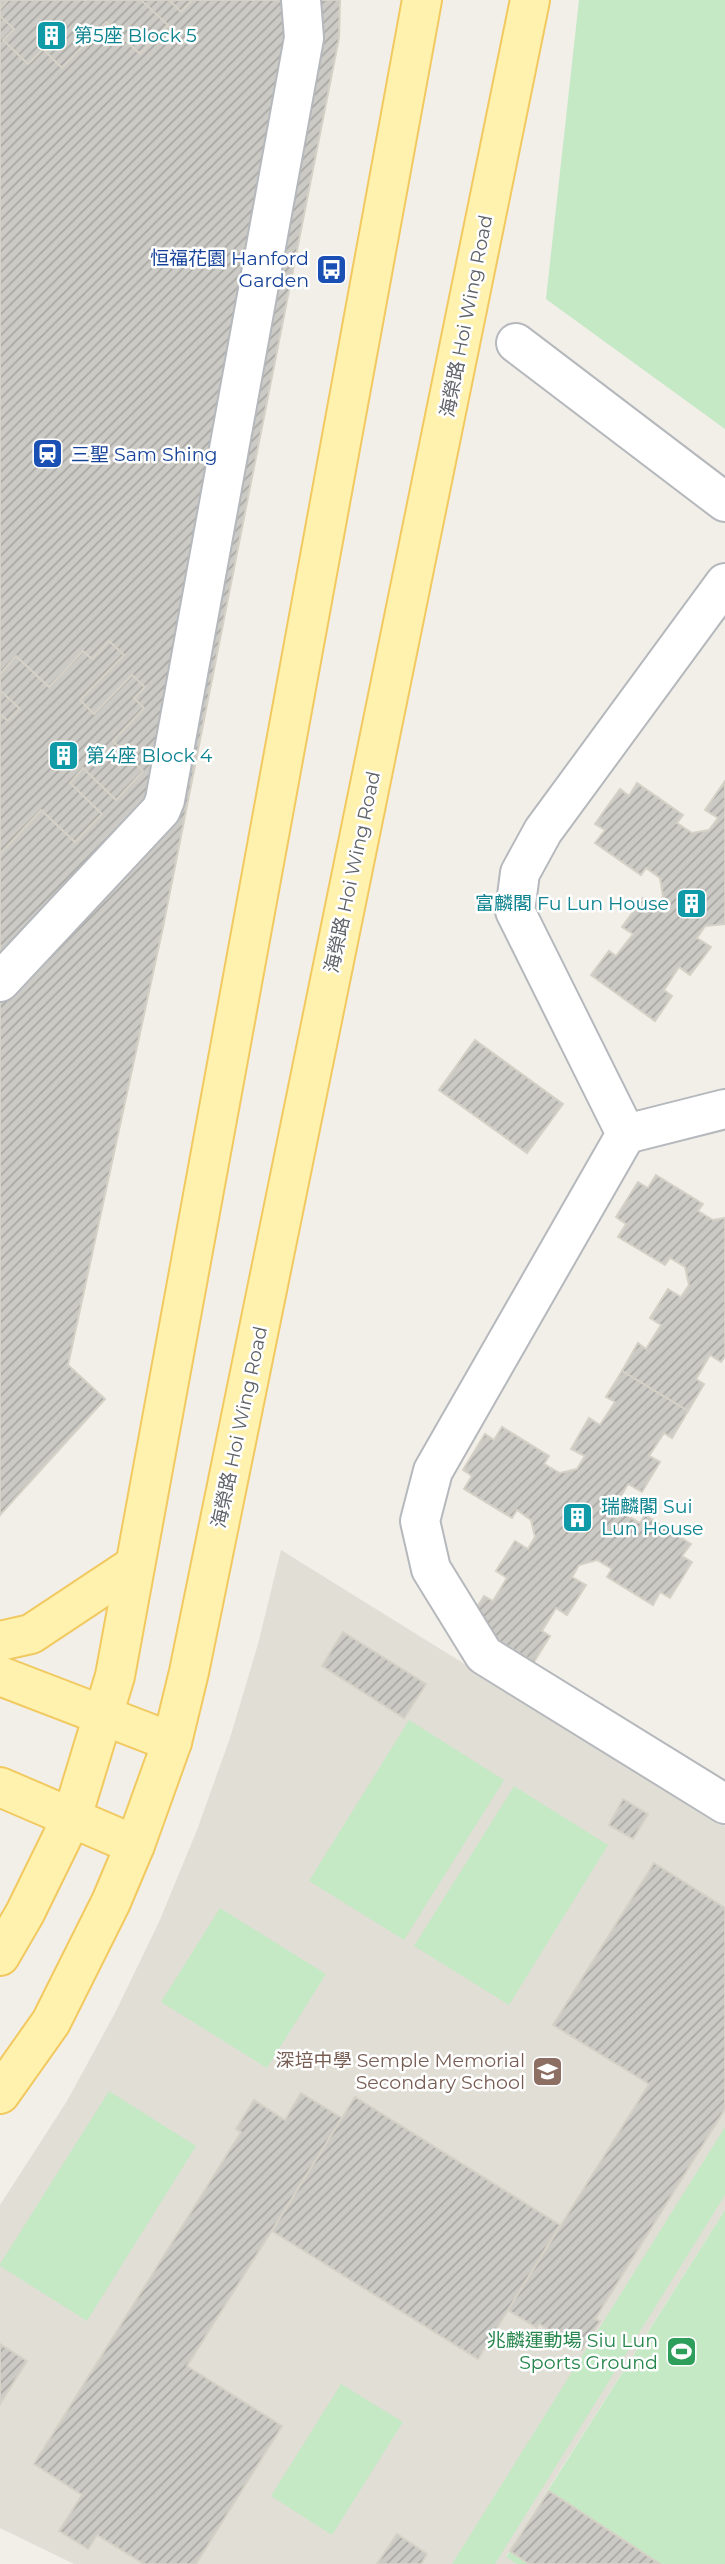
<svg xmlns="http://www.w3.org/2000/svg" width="725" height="2564" font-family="Montserrat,'Noto Sans TC',sans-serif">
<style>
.education{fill:#e1ded6}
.park{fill:#c5e8c5}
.building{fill:url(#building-hatch);stroke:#d6d1c6;stroke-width:2}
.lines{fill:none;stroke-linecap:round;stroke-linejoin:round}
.minor-casing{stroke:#b5b8bc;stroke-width:42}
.major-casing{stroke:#f2c960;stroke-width:42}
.minor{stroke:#fff;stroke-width:38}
.major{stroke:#fff2af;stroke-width:38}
.labels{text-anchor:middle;stroke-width:5;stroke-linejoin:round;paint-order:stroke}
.culture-label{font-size:19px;fill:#0d838f;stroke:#fff;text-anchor:start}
.transit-label{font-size:19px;fill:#164399;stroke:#fff;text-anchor:end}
.street-label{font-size:19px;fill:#5f6368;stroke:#fff}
.education-label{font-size:19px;fill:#785e54;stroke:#fff;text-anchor:end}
.leisure-label{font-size:19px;fill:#27864d;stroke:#fff;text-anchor:end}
</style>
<defs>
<pattern id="building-hatch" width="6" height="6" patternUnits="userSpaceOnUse" patternTransform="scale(1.75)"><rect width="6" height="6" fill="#cccac5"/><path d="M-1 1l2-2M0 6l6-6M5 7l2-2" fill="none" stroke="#a9a8a4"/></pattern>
</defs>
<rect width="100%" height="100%" fill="#f1efe8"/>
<!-- education -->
<path class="education" d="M 281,1550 L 725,1826 L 725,2210 L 506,2556 L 517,2564 L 74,2564 L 0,2528 L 0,2205 L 67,2101 L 115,2013 L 159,1922 L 197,1830 L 230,1738 L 258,1644 Z"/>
<!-- park -->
<g class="park">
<path d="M 579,0 L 725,0 L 725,429 L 546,299 Z"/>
<path d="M 409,1720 L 504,1780 L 404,1940 L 309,1881 Z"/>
<path d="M 514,1786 L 608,1845 L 509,2005 L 414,1946 Z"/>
<path d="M 220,1908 L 326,1974 L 267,2068 L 161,2002 Z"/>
<path d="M 109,2091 L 196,2146 L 87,2321 L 0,2266 L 0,2264 Z"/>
<path d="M 725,2127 L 725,2195 L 495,2564 L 452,2564 Z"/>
<path d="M 725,2210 L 725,2564 L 517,2564 L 506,2557 Z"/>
<path d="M 341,2384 L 403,2422 L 332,2535 L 271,2496 Z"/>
</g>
<!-- building -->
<g class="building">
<path d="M 0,0 L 340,0 L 339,38 L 163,927 L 68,1365 L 105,1399 L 0,1515 Z"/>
<path d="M 8,0 L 141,0 L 168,25 L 140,54 L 106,22 L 62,68 L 43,49 L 28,64 L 3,40 L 14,29 L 0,16 L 0,9 Z"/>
<path d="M 169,0 L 192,0 L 181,12 Z"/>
<path d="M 109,641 L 124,655 L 80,700 L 94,714 L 132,675 L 145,687 L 134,698 L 144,708 L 113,741 L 143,771 L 116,800 L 83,768 L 70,783 L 102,814 L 75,842 L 41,810 L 0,854 L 0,714 L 8,721 L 20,709 L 0,690 L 0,674 L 16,656 L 49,687 L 83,651 L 92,659 Z"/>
<path d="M 725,781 L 725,924 L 705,926 L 697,938 L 711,947 L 690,975 L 679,967 L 664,990 L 672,996 L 655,1021 L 591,975 L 609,951 L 616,956 L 633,934 L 622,927 L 643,898 L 655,907 L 663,896 L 660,878 L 646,868 L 641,875 L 595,843 L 605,830 L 595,824 L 620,789 L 629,796 L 637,783 L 683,815 L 677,823 L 692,833 L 709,830 L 718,818 L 705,810 Z"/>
<path d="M 475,1040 L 563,1104 L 527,1153 L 439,1090 Z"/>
<path d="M 656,1175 L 703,1204 L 698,1211 L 713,1220 L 725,1218 L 725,1356 L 721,1362 L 710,1355 L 696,1379 L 704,1384 L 688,1411 L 622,1371 L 638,1343 L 646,1349 L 661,1325 L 650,1318 L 668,1289 L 681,1297 L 689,1285 L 685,1267 L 670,1258 L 665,1265 L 618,1237 L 626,1224 L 616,1217 L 638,1182 L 648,1188 Z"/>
<path d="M 622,1371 L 688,1411 L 672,1438 L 664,1433 L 649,1456 L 660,1462 L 642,1492 L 628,1484 L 621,1496 L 625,1514 L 640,1523 L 645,1515 L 691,1544 L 682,1556 L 692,1562 L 670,1598 L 660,1592 L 653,1605 L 607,1577 L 612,1569 L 597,1560 L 579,1565 L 572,1577 L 586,1585 L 567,1615 L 556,1608 L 542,1631 L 550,1636 L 534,1662 L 468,1622 L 484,1596 L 493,1601 L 507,1578 L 496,1571 L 515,1541 L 528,1549 L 535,1537 L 531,1520 L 517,1510 L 512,1518 L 464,1489 L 472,1476 L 463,1470 L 485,1434 L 494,1440 L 502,1427 L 549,1456 L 544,1464 L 560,1473 L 577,1469 L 585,1456 L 571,1449 L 589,1418 L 600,1425 L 615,1402 L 606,1397 Z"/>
<path d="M 343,1632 L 426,1684 L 404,1718 L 322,1666 Z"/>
<path d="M 623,1799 L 648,1814 L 633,1839 L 609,1825 Z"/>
<path d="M 654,1863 L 725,1908 L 725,2109 L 595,2319 L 600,2321 L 582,2350 L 539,2324 L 537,2328 L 508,2310 L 649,2084 L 553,2025 Z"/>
<path d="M 301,2093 L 342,2118 L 187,2366 L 282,2426 L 196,2564 L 144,2564 L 97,2535 L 88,2549 L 59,2531 L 82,2495 L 34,2464 L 241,2132 L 236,2129 L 254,2100 L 285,2120 Z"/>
<path d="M 355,2097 L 560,2225 L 478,2359 L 272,2231 Z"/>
<path d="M 0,2344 L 27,2361 L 0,2404 Z"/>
<path d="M 549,2491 L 660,2564 L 529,2564 L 510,2551 Z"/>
<path d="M 397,2534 L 427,2554 L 421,2564 L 377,2564 Z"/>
</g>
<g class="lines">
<defs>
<g id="minor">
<path d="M 516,343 L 725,502"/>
<path d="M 725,583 L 543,831 L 520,873 L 515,911 L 626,1134 L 433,1471 L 420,1521 L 431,1569 L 484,1655 L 725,1804"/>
<path d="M 0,982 L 161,810 L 165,800 L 304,38 L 301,0"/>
<path d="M 626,1134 L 725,1109"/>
</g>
<g id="major">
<path d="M 0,1641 L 31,1634 L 135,1565"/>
<path d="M 0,1676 L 172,1742"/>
<path d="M 0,1787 L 135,1845"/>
<path d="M 0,1956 L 25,1913 L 72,1817 L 115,1676 L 422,0"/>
<path d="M 0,2094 L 51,2022 L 111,1902 L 135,1845 L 172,1742 L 189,1672 L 530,0"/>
</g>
</defs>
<!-- minor casing -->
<use href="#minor" class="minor-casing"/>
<!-- major casing -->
<use href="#major" class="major-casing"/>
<!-- minor -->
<use href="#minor" class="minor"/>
<!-- major -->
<use href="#major" class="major"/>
</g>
<!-- icons -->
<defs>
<symbol id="building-square" viewBox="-11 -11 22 22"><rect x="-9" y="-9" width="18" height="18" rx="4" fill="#0f9aa8" stroke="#fff"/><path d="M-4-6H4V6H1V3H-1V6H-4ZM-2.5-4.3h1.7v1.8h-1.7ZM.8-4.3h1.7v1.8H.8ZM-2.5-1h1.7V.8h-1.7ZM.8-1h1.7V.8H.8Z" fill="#fff"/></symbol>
<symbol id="bus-square" viewBox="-11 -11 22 22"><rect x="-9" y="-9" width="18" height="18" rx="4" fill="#1a4fb4" stroke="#fff"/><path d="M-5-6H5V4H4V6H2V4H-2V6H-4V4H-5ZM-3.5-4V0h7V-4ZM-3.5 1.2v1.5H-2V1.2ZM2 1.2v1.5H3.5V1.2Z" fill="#fff"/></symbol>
<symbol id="station-square" viewBox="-11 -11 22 22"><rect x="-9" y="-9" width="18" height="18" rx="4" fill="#1a4fb4" stroke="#fff"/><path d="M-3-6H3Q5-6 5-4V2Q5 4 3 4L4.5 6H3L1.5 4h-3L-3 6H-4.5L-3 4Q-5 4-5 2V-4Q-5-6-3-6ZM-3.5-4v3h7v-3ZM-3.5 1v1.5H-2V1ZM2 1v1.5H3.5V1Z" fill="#fff"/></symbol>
<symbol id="school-square" viewBox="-11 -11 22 22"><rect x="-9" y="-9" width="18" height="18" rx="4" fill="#8d6e63" stroke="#fff"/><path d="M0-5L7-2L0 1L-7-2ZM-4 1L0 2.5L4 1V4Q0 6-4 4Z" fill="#fff"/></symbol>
<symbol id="stadium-square" viewBox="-11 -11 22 22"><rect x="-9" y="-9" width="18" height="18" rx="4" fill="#2e9e5b" stroke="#fff"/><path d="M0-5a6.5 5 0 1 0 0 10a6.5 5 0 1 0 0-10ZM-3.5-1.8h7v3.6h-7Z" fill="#fff"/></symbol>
</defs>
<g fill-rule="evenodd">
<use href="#building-square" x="34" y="18" width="35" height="35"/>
<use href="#bus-square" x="314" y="252" width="35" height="35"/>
<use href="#station-square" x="30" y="436" width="35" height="35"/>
<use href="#building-square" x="46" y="738" width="35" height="35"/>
<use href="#building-square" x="674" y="886" width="35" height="35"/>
<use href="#building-square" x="560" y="1500" width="35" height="35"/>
<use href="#school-square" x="530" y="2054" width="35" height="35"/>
<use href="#stadium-square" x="664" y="2334" width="35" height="35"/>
</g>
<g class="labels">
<!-- culture labels -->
<g class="culture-label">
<text x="74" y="42">第5座 Block 5</text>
<text x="86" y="762">第4座 Block 4</text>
<text x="669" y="910" text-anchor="end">富麟閣 Fu Lun House</text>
<text x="601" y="1513">瑞麟閣 Sui<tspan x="601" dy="22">Lun House</tspan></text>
</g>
<!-- transit labels -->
<g class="transit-label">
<text x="309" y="265">恒福花園 Hanford<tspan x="309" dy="22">Garden</tspan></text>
<text x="71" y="461" text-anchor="start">三聖 Sam Shing</text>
</g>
<!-- street labels -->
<g class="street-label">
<text transform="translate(466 316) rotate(-79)" y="7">海榮路 Hoi Wing Road</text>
<text transform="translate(352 872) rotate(-78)" y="7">海榮路 Hoi Wing Road</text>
<text transform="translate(239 1427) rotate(-78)" y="7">海榮路 Hoi Wing Road</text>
</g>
<!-- education labels -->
<g class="education-label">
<text x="525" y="2067">深培中學 Semple Memorial<tspan x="525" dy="22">Secondary School</tspan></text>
</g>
<!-- leisure labels -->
<g class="leisure-label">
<text x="658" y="2347">兆麟運動場 Siu Lun<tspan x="658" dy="22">Sports Ground</tspan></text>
</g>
</g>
</svg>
